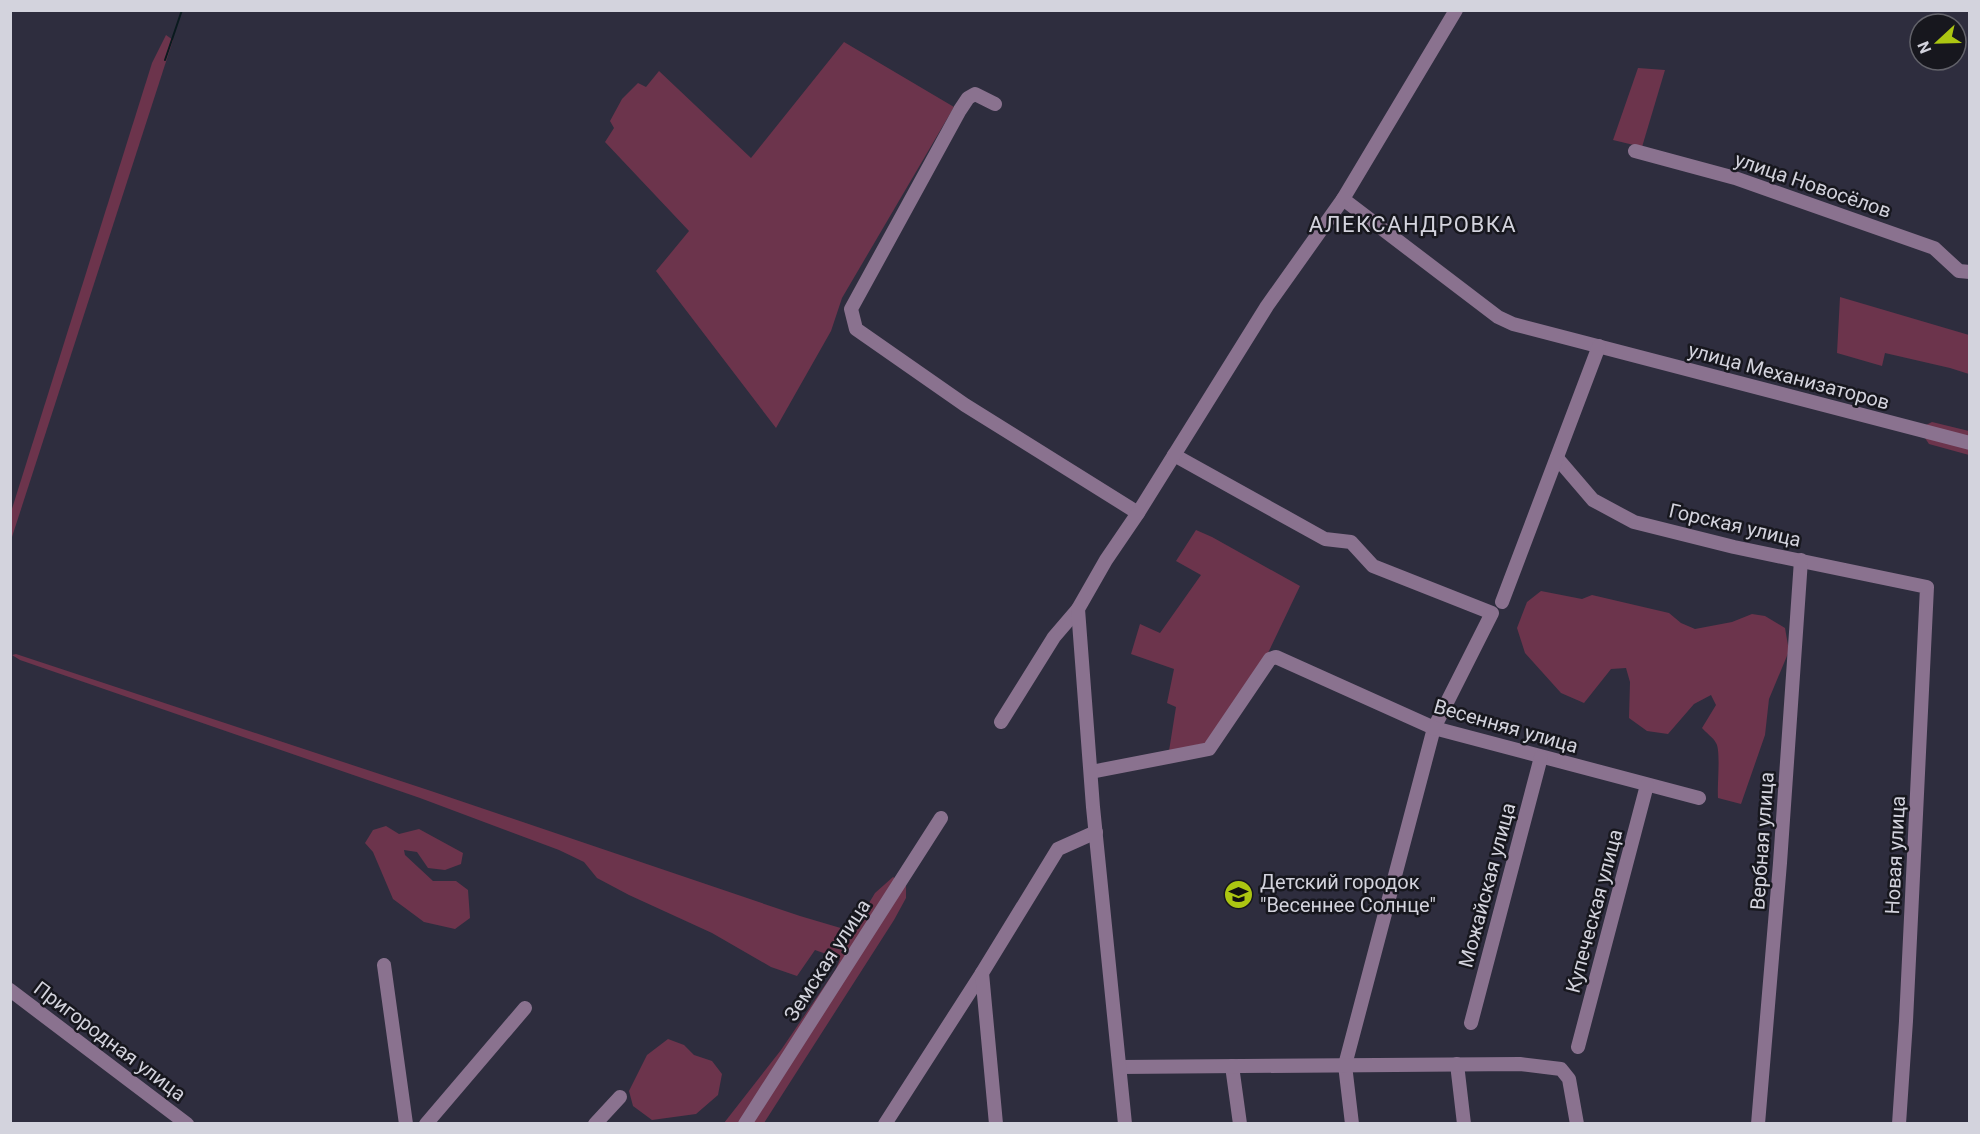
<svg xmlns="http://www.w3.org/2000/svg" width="1980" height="1134" font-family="Roboto,sans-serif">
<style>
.green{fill:#6c344c}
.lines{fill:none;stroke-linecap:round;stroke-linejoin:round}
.stream{stroke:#0a1a1e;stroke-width:2}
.minor{stroke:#8a728f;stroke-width:14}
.labels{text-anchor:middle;stroke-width:5;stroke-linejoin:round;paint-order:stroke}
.street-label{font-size:20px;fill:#d3d3dd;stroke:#17171e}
.poi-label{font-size:20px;fill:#d3d3dd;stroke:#17171e;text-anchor:start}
.quarter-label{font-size:22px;letter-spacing:1.5px;fill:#d3d3dd;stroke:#17171e}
</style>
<rect width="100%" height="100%" fill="#2e2d3e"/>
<!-- green -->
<g class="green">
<path d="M 166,35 L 173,40 L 11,540 L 11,512 L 152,63 Z"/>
<path d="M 844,42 L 954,107 L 842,298 L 831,331 L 776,428 L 656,271 L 689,231 L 605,142 L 614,128 L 610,121 L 622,99 L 638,83 L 646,87 L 659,71 L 751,158 Z"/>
<path d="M 1638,68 L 1665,70 L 1642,147 L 1613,140 Z"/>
<path d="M 1840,297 L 1969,335 L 1969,374 L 1950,368 L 1885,353 L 1882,366 L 1837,353 Z"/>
<path d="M 1932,422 L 1969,431 L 1969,455 L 1929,444 L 1925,438 L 1926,425 Z"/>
<path d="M 1196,530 L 1212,537 L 1300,586 L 1268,653 L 1210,742 L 1169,751 L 1176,707 L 1167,703 L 1174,669 L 1131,654 L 1140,624 L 1160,633 L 1201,575 L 1176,561 Z"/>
<path d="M 1541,591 L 1582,599 L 1592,595 L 1669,613 L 1681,623 L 1695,629 L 1732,622 L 1752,614 L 1765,616 L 1785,628 L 1789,651 L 1769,699 L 1765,735 L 1741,804 L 1718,798 C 1717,786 1721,750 1716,743 C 1713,737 1706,733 1702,728 L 1716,705 L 1711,695 L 1694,704 L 1668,734 L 1647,731 L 1629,718 L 1630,682 L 1626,668 L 1611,669 L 1584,703 L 1561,693 L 1525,653 L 1517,628 L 1527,602 Z"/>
<path d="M 16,654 L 431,791 L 800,916 L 844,929 L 860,918 L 875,893 L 893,877 L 906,885 L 906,898 L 894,920 L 764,1123 L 724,1123 L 781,1050 L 836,969 L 840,959 L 815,950 L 797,976 L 771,967 L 712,933 L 629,895 L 597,878 L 584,862 L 559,850 L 420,798 L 20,660 L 12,655 Z"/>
<path d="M 386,826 L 399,834 L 419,829 L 463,853 L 461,864 L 445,870 L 428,868 L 417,852 L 404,850 L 405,855 L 433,881 L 456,881 L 468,890 L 470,918 L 455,929 L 424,922 L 393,899 L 373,852 L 365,843 L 373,830 Z"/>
<path d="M 668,1039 L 684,1045 L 694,1055 L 712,1061 L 722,1074 L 718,1095 L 696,1114 L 652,1120 L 633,1106 L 629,1091 L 647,1055 Z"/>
</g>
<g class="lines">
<!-- stream -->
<path class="stream" d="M 165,60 L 182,10"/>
<!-- minor -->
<g class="minor">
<path d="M 995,104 L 975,94 L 968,98 L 960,110 L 851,309 L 856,329 L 965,405 L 1138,513"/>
<path d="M 1635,151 L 1735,178 L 1934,248 L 1959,271 L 1970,272"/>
<path d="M 1343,199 L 1498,317 L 1513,324 L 1970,443"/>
<path d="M 1174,455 L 1325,539 L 1351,542 L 1373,566 L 1492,613 L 1434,728 L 1345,1065 L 1352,1124"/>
<path d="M 1557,458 L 1593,500 L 1634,522 L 1734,547 L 1927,587 L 1906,1021 L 1899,1124"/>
<path d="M 1502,602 L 1599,346"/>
<path d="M 1001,722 L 1054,637 L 1078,609"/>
<path d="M 1091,772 L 1209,749 L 1270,659 L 1276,657 L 1434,728 L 1699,798"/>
<path d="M 384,965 L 406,1124"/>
<path d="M 10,990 L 187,1124"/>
<path d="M 1471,1023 L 1541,757"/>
<path d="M 1578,1047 L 1647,785"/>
<path d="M 1457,1064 L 1464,1124"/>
<path d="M 1232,1066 L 1240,1124"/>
<path d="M 1120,1067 L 1520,1064 L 1561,1069 L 1569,1079 L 1577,1124"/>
<path d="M 426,1124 L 525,1008"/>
<path d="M 595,1124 L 620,1097"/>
<path d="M 745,1124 L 941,818"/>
<path d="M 885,1124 L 982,973"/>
<path d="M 996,1124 L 982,973 L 1058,849 L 1096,832"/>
<path d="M 1125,1124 L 1093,807 L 1078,609 L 1106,560 L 1138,513 L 1267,306 L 1343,199 L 1456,10"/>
<path d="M 1758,1124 L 1780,863 L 1801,560"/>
</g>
</g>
<!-- icons -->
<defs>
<symbol id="school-disc" viewBox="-11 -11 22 22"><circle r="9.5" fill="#acc612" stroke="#17171e"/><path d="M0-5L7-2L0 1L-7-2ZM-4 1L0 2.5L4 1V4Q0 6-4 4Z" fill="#111"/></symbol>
</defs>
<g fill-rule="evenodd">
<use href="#school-disc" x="1222" y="878" width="33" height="33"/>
</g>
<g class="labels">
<!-- street labels -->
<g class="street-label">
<text transform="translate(1813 185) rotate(19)" y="7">улица Новосёлов</text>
<text transform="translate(1789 376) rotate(15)" y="7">улица Механизаторов</text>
<text transform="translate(1735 525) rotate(13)" y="7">Горская улица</text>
<text transform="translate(1506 726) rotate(16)" y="7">Весенняя улица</text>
<text transform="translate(1762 841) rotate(-86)" y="7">Вербная улица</text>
<text transform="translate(1895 855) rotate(-87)" y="7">Новая улица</text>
<text transform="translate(1487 885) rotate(-75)" y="7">Можайская улица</text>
<text transform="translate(1594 911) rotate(-75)" y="7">Купеческая улица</text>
<text transform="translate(827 960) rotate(-57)" y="7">Земская улица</text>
<text transform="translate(110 1041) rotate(37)" y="7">Пригородная улица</text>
</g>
<!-- poi labels -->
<g class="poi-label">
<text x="1260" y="889">Детский городок<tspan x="1260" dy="23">"Весеннее Солнце"</tspan></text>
</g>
<!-- quarter labels -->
<g class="quarter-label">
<text x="1413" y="232">АЛЕКСАНДРОВКА</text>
</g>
</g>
<!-- border -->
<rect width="1980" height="1134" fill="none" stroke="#d3d3dd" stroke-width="24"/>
<!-- north arrow -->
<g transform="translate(1938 42) rotate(248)"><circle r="28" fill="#17171e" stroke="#62626a" stroke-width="1.5"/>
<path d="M0-4.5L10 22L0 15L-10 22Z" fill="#acc612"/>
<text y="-9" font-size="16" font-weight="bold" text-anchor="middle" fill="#d3d3dd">N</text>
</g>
</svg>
